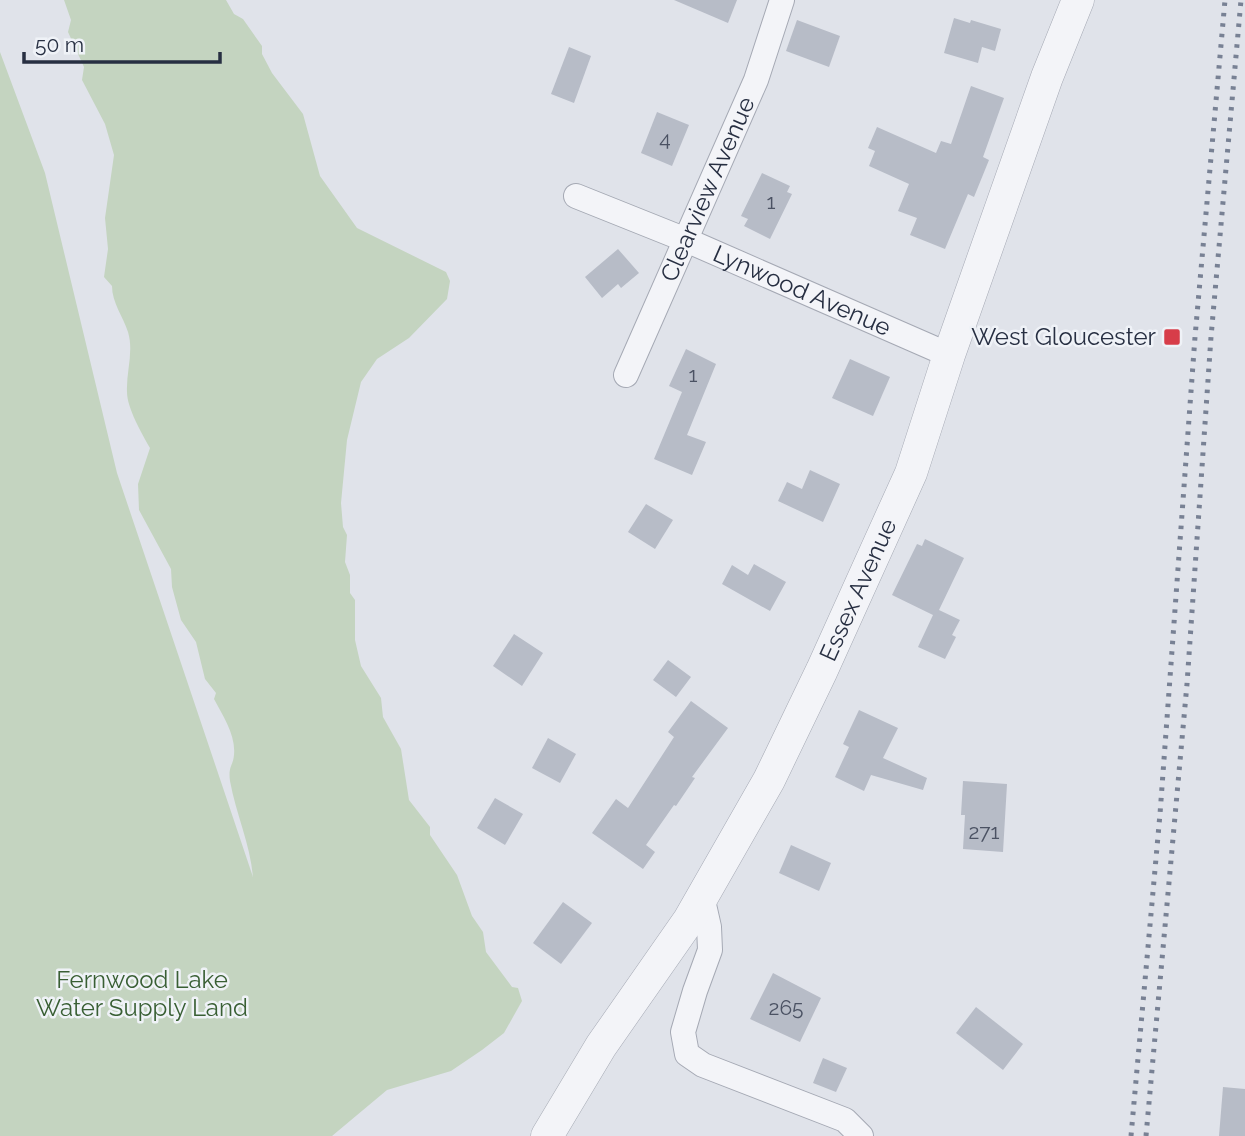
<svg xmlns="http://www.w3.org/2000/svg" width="1245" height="1136" font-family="Raleway,sans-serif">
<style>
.green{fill:#c4d4c0}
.building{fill:#b7bcc7}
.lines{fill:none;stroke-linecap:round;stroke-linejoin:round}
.minor-casing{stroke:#a5a9b4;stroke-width:26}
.tertiary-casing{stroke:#a5a9b4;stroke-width:33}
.minor{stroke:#f3f4f8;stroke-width:24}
.tertiary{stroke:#f3f4f8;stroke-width:32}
.rail{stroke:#788194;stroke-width:5;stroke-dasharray:3.5 7;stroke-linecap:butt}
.poi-dot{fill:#d73d49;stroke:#eff2f7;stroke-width:2.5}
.labels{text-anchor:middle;stroke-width:5;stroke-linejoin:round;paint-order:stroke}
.number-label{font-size:21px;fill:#4b5263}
.street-label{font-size:24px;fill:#272f42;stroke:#eff2f7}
.poi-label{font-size:24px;fill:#272f42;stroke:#eff2f7;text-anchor:end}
.park-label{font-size:24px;fill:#395f34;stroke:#eff2f7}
</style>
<rect width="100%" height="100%" fill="#e0e3ea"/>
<!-- green -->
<path class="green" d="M 64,0 L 226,0 L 234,14 L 243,19 L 262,46 L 262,54 L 272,73 L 303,114 L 320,176 L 357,228 L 446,272 L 450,281 L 447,299 L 409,338 L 377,359 L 361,382 L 347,440 L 341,503 L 343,527 L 347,535 L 345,562 L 350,575 L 350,593 L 355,600 L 355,640 L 361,666 L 381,698 L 383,717 L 401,749 L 409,800 L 430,827 L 430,835 L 457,875 L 472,916 L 483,932 L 486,952 L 512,987 L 518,988 L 522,1001 L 504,1033 L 482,1050 L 451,1071 L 387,1090 L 332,1136 L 0,1136 L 0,52 L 45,173 L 117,473 L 253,877 C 250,843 236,814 230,781 C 228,766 233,766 234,755 C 236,735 223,716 214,699 L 216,693 L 205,679 L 196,642 L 181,620 L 172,587 L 171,569 L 139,510 L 138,484 L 150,448 C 142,434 127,408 127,392 C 126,372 134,352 128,332 C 123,316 112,303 112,286 L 104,277 L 108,249 L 105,218 L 114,155 L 105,124 L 82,80 L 84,67 L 68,32 L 71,20 Z"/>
<!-- building -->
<g class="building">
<path d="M 674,0 L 737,0 L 728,23 Z"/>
<path d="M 954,18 L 970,23 L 971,20 L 1001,29 L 995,51 L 982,47 L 978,63 L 944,53 Z"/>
<path d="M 797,20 L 840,36 L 829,67 L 786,51 Z"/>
<path d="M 569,47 L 591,56 L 574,103 L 551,94 Z"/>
<path d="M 971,86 L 1004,98 L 983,157 L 989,160 L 974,197 L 968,194 L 945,249 L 910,235 L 917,218 L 898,211 L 909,184 L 869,166 L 875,151 L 868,148 L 877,127 L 936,153 L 941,141 L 951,144 Z"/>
<path d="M 657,112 L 689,125 L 672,166 L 641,153 Z"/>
<path d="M 762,173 L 790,186 L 787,192 L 792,194 L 770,239 L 744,226 L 748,219 L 741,216 Z"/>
<path d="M 618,249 L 639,273 L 621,288 L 618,284 L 602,298 L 585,277 Z"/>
<path d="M 686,349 L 716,364 L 687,435 L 706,442 L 692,475 L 654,459 L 682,392 L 669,386 Z"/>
<path d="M 850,359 L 890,377 L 873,416 L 832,398 Z"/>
<path d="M 810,470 L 840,484 L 823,522 L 778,501 L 787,482 L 802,489 Z"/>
<path d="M 646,504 L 673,520 L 655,549 L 628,532 Z"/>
<path d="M 925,539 L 964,558 L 939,610 L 960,620 L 952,635 L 956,637 L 945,659 L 918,647 L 933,615 L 892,595 L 917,544 L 922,546 Z"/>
<path d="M 754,564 L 786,582 L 770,611 L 722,584 L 732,565 L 748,575 Z"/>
<path d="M 514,634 L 543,653 L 522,686 L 493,666 Z"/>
<path d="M 668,660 L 691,677 L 676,697 L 653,680 Z"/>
<path d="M 691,701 L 728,728 L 692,777 L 695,778 L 676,806 L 674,805 L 646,845 L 655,852 L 643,869 L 592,833 L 616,799 L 628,808 L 674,737 L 668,732 Z"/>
<path d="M 859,710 L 898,728 L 883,758 L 927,778 L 923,790 L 871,775 L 864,791 L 835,777 L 849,747 L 843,744 Z"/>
<path d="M 548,738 L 576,754 L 560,783 L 532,768 Z"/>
<path d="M 963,781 L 1007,784 L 1003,852 L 963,849 L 965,815 L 961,815 Z"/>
<path d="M 495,798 L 523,814 L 505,845 L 477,828 Z"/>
<path d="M 791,845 L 831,863 L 819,891 L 779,873 Z"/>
<path d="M 563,902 L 592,923 L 561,964 L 533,943 Z"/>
<path d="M 773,973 L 821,998 L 800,1042 L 750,1019 Z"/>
<path d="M 976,1007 L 1023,1044 L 1003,1070 L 956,1033 Z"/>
<path d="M 823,1058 L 847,1068 L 836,1092 L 813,1083 Z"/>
<path d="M 1223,1087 L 1245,1089 L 1245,1136 L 1219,1136 Z"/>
</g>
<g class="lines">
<defs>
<g id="minor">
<path id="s1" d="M 576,196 L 686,240 L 949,355"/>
<path id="s2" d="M 626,375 L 756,80 L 782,0"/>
<path d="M 702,896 L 709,927 L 710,950 L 695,991 L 683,1032 L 687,1054 L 703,1065 L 845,1120 L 861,1136"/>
</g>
<g id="tertiary">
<path id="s3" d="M 547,1136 L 601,1046 L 689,920 L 769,780 L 822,670 L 911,473 L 949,355 L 1047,77 L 1078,0"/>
</g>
</defs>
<!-- minor casing -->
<use href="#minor" class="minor-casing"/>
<!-- tertiary casing -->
<use href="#tertiary" class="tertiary-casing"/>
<!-- minor -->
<use href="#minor" class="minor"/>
<!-- tertiary -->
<use href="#tertiary" class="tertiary"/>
<!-- rail -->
<g class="rail">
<path d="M 1131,1136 L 1160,814 L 1195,337 L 1225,0"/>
<path d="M 1146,1136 L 1187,684 L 1211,337 L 1241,0"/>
</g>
</g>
<!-- markers -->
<rect class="poi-dot" x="1163" y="328" width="18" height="18" rx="3.5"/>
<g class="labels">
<!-- number labels -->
<g class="number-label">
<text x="665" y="146">4</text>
<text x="771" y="209">1</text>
<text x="693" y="382">1</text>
<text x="984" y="839">271</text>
<text x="786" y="1015">265</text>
</g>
<!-- street labels -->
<g class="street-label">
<text dy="8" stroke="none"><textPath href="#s2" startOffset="203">Clearview Avenue</textPath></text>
<text dy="8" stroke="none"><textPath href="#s1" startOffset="245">Lynwood Avenue</textPath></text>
<text dy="8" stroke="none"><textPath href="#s3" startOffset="630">Essex Avenue</textPath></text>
</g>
<!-- poi labels -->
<g class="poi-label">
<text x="1156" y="345">West Gloucester</text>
</g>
<!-- park labels -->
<g class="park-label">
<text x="142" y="988">Fernwood Lake<tspan x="142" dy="28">Water Supply Land</tspan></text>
</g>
</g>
<!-- scale -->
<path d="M24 52v10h196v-10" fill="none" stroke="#272f42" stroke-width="3.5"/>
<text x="35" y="52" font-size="21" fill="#272f42" stroke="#eff2f7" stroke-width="5" paint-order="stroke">50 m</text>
</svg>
